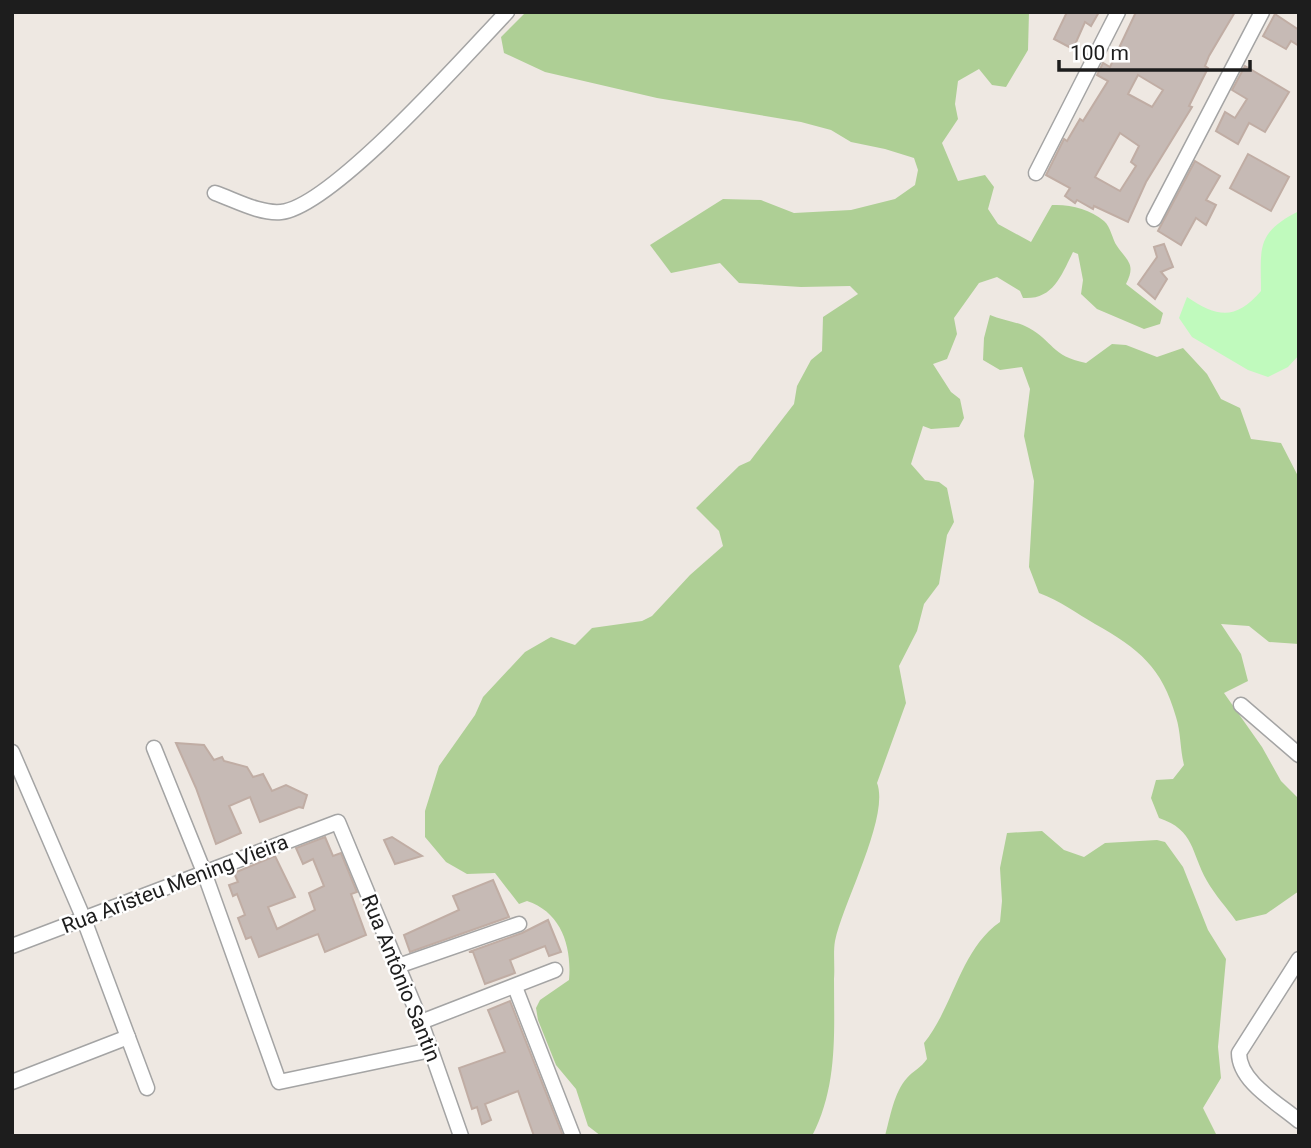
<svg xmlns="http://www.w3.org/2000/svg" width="1311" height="1148" font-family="Roboto,sans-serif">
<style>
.forest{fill:#aecf95}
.park{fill:#c0fabd}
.building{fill:#c6bab5;stroke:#c0ada4;stroke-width:2;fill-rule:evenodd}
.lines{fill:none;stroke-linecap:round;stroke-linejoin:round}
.minor-casing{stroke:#a4a4a4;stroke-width:17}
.minor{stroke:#fff;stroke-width:14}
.labels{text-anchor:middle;stroke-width:5;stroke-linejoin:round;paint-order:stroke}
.street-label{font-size:21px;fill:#1d1d1d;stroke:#fff}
</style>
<rect width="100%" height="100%" fill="#eee8e2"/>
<!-- forest -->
<g class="forest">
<path d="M 526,12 L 1029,12 L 1028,50 L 1006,87 L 992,85 L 979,69 L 958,81 L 955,104 L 958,119 L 942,143 L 958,181 L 985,175 L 994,187 L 988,209 L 998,224 L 1031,242 L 1052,205 C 1070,204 1090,209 1104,221 C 1111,227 1112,239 1117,246 C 1128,262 1136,264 1126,284 L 1163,313 L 1160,324 L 1144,329 L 1097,309 L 1081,294 L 1083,280 L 1078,254 L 1073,252 C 1061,276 1053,300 1023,298 L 1020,291 L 997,277 L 979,283 L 954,318 L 957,334 L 947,359 L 933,364 L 951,392 L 960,399 L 964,418 L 959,427 L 931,429 L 923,426 L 911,464 L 925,480 L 939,482 L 947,488 L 954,522 L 947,535 L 939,584 L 924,604 L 917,631 L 899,666 L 906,703 L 877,783 C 890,816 843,903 835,941 C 833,953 835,966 834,979 C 834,1033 838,1086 812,1136 L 601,1136 L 588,1126 L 576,1089 L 556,1065 L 538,1020 L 536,1008 L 540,1000 L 569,980 C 572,946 561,912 527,901 L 519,904 L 495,873 L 467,874 L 446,862 L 425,837 L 425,811 L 439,766 L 475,715 L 483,697 L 525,652 L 551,637 L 575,645 L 592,628 L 642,621 L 652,616 L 690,575 L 723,546 L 719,531 L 696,508 L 739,466 L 750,461 L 794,404 L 797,386 L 811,360 L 822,351 L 823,317 L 858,294 L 850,286 L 801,287 L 739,283 L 720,263 L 671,273 L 650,245 L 723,199 L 761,200 L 794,213 L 851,210 L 895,199 L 915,185 L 918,170 L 914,158 L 885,149 L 851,142 L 831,130 L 801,122 L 657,98 L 545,72 L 504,53 L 501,37 Z"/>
<path d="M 990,315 C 1002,320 1018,322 1029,328 C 1053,341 1051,356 1086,363 L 1112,344 L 1126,345 L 1157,357 L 1183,348 L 1207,374 L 1221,399 L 1240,408 L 1251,439 L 1281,443 L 1299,478 L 1299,644 L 1269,642 L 1249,626 L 1221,624 L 1241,654 L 1248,681 L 1224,693 L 1262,747 L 1281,781 L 1299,799 L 1299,891 L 1266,914 L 1236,921 C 1227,908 1215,895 1207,881 C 1191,853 1195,830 1159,818 L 1151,798 L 1156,780 L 1173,779 L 1184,765 C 1180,749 1181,733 1176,717 C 1162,667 1139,649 1095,624 C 1076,613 1061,601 1039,593 L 1029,567 L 1034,481 L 1024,436 L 1030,389 L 1022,367 L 1000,370 L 983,360 L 984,338 Z"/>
<path d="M 1042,831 L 1064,850 L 1084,857 L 1105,843 L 1157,840 L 1165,842 L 1183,867 L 1208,930 L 1226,959 L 1218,1047 L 1221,1078 L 1203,1108 L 1217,1136 L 885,1136 C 890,1118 894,1092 907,1078 C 913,1071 921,1068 927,1059 L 924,1043 C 954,1006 960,950 1000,922 L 1002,901 L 1000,868 L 1007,833 Z"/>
</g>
<!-- park -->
<path class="park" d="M 1299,211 L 1299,355 L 1288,367 L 1268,377 L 1248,370 L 1192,337 L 1179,318 L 1187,297 C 1218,318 1236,320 1261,291 C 1261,249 1255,233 1299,211 Z"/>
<!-- building -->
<g class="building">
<path d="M 1067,12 L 1099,12 L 1091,26 L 1085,22 L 1073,49 L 1054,39 Z"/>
<path d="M 1136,12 L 1235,12 L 1209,56 L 1205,66 L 1208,68 L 1189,106 L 1192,107 L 1146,182 L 1128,222 L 1094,206 L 1093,209 L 1077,200 L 1075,203 L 1065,196 L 1070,188 L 1046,175 L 1064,139 L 1067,141 L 1080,119 L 1083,121 L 1108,81 L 1097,75 L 1103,63 L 1110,67 ZM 1138,75 L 1163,90 L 1152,107 L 1128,94 ZM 1120,133 L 1139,146 L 1131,162 L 1136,166 L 1120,191 L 1095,177 Z"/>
<path d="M 1275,14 L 1299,30 L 1299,46 L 1291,41 L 1286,49 L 1263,36 Z"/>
<path d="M 1245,66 L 1289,92 L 1265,132 L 1249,123 L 1238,144 L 1216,131 L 1225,112 L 1235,118 L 1247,99 L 1232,90 Z"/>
<path d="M 1248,154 L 1289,177 L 1271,211 L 1230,188 Z"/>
<path d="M 1195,161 L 1220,176 L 1206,200 L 1216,205 L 1206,225 L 1196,218 L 1181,245 L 1158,231 Z"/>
<path d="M 1164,244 L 1173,267 L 1161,272 L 1167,279 L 1155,299 L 1138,284 L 1157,257 L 1154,247 Z"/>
<path d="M 176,743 L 204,745 L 214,760 L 222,757 L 224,761 L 247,767 L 253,777 L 263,774 L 272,791 L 286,785 L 307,795 L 303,808 L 299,807 L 260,822 L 250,797 L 229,806 L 241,833 L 216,844 L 196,788 Z"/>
<path d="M 325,837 L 333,856 L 341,853 L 357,892 L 351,894 L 366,935 L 325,952 L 318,934 L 259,957 L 251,937 L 246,939 L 238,918 L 245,915 L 237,894 L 233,896 L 229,885 L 238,882 L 234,873 L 275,856 L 295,897 L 268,907 L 277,929 L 315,910 L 309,893 L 324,886 L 313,859 L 303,864 L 296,848 Z"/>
<path d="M 392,837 L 422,856 L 395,864 L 384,840 Z"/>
<path d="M 493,880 L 509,917 L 410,952 L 404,935 L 459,910 L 453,896 Z"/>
<path d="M 548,920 L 561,952 L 549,956 L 545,946 L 510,960 L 515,973 L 485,984 L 473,952 L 469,952 L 522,933 Z"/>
<path d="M 510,1001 L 563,1136 L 534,1136 L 518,1091 L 485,1104 L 491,1120 L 482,1124 L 477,1107 L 472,1109 L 459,1068 L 505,1052 L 488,1010 Z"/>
</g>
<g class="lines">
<defs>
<g id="minor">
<path d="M 1036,173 L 1118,12"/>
<path d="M 215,193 C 235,200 260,214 281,212 C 332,207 466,55 507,12"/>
<path d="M 1154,219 L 1262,12"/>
<path d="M 1241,705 L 1299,755"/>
<path d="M 154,748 L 204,872 L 279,1082 L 431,1050"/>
<path d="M 12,752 L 83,917 L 147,1088"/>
<path d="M 12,946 L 338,822 L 421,1022 L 461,1136"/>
<path d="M 1299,959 L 1239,1053 C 1239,1082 1278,1103 1299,1121"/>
<path d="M 398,966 L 519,924"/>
<path d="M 515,987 L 573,1136"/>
<path d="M 421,1022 L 555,970"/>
<path d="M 12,1082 L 128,1037"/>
</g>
</defs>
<!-- minor casing -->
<use href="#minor" class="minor-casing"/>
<!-- minor -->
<use href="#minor" class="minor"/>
</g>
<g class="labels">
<!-- street labels -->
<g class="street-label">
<text transform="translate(175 884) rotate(-21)" y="7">Rua Aristeu Mening Vieira</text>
<text transform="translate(401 978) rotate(68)" y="7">Rua Antônio Santin</text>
</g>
</g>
<!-- border -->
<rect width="1311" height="1148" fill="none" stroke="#1d1d1d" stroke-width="28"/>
<!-- scale -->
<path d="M1059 60v10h191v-10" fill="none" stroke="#1d1d1d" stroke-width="3.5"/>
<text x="1070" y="60" font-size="21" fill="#1d1d1d" stroke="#ffffff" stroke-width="5" paint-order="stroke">100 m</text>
</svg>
